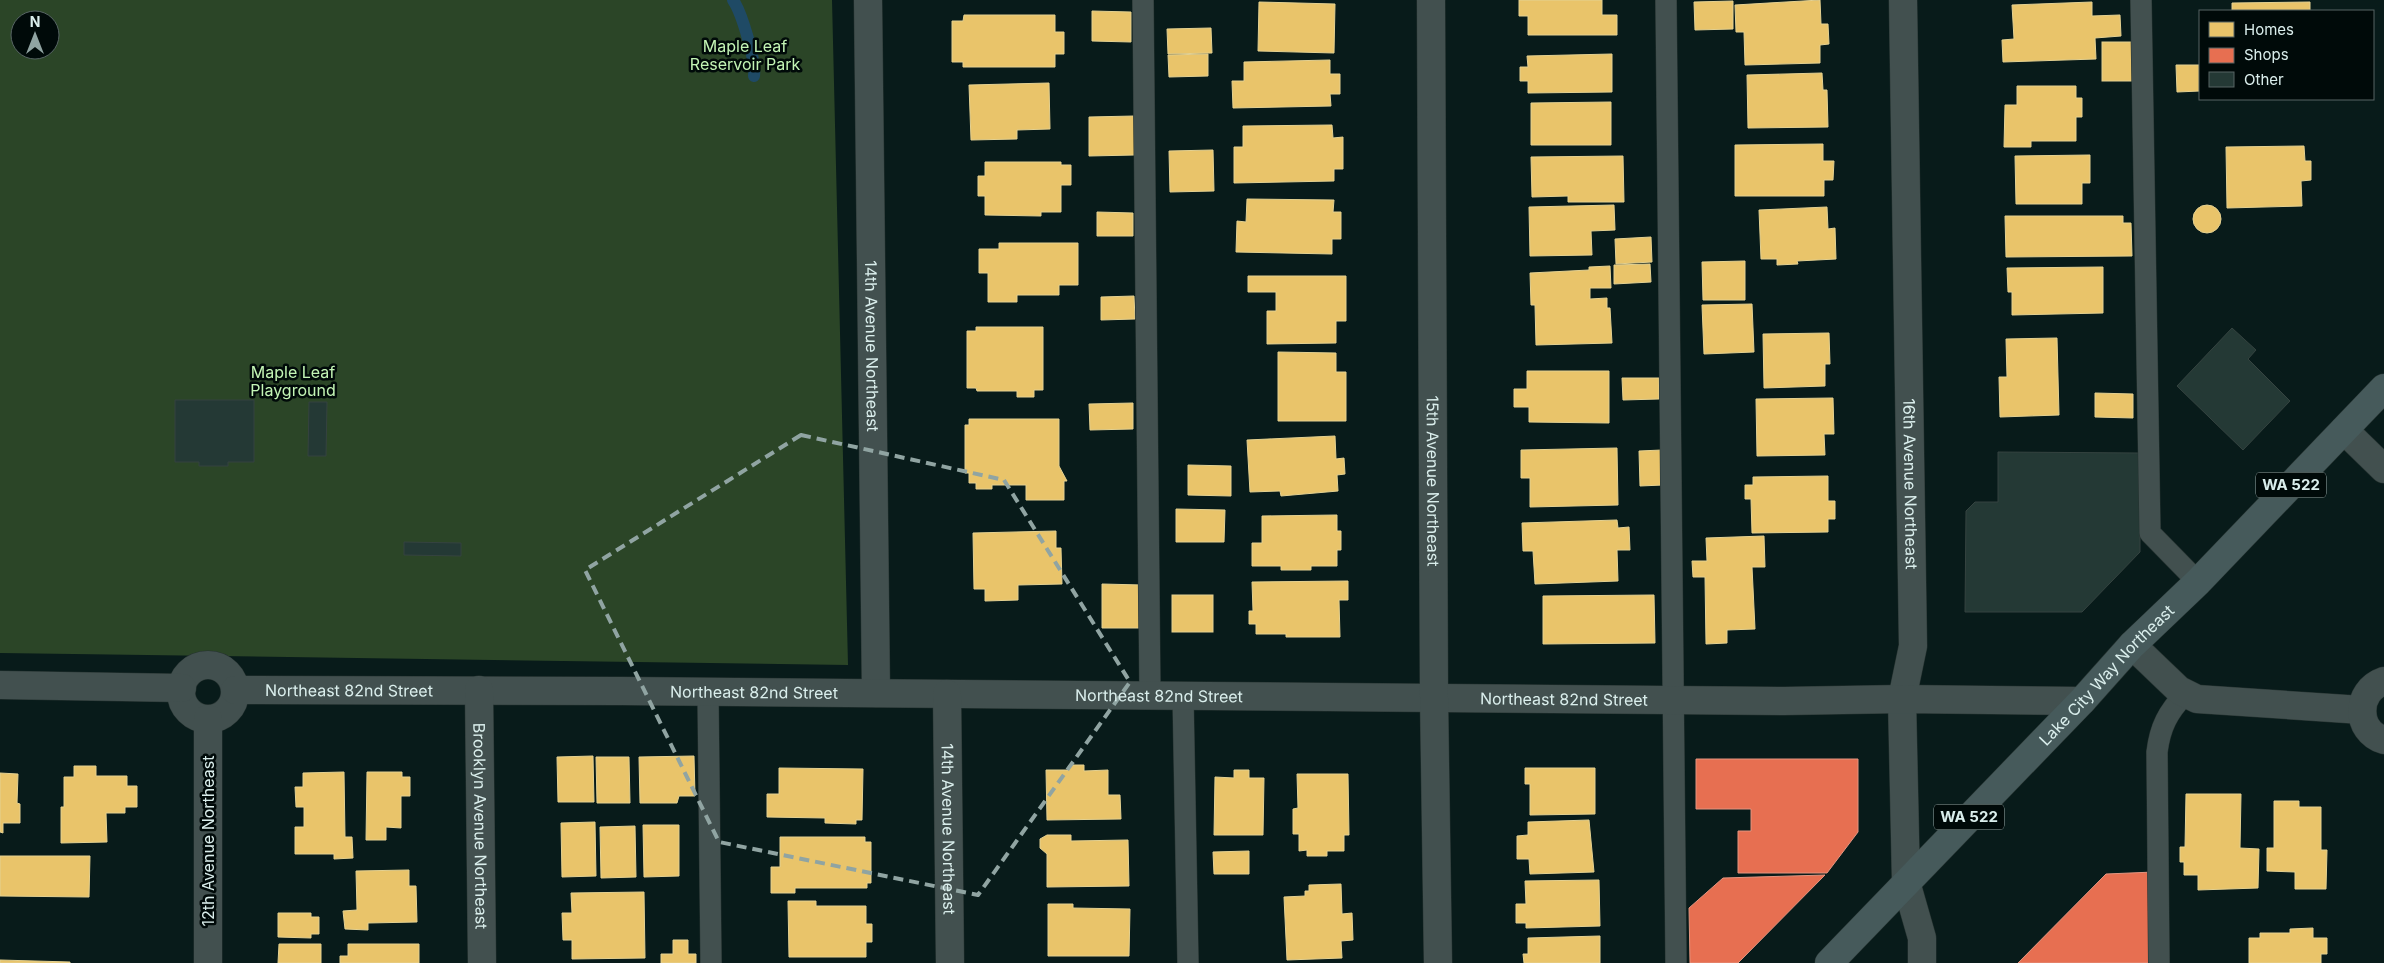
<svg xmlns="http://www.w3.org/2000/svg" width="2384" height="963" font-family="Inter,sans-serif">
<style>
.green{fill:#2b4527;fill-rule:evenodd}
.homes{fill:#e9c46a;stroke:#e4d191}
.shops{fill:#e76f51;stroke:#e39580}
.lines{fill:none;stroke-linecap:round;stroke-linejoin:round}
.stream{stroke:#1f4a65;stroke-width:12}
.building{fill:#243935;stroke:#354340}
.service-casing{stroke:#273432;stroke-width:22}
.minor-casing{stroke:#273432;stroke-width:29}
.tertiary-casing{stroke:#273432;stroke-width:29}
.primary-casing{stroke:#273432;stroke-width:29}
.service{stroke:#42504f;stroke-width:21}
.minor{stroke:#42504f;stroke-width:28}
.tertiary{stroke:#42504f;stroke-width:28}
.primary{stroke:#465a5b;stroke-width:28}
.marked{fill:none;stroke:#90a4a2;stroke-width:4;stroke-dasharray:10 6;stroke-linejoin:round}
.labels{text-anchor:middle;stroke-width:5;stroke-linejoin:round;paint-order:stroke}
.shield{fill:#000a09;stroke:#99aaa8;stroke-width:1}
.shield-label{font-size:15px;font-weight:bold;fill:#daeeec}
.park-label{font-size:16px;fill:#c3f5b5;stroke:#000a09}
.street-label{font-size:16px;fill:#daeeec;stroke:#000a09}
</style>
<rect width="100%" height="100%" fill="#081b1a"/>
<!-- green -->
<path class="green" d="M 0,0 L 832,0 L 848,665 L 0,653 ZM 20,20 L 50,20 L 50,50 L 20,50 Z"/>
<!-- homes -->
<g class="homes">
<path d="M 1519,0 L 1602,0 L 1602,15 L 1617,15 L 1617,35 L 1528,35 L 1528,16 L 1519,16 Z"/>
<path d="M 1820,0 L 1821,24 L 1828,24 L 1829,44 L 1820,45 L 1820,63 L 1745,65 L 1744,32 L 1736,32 L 1735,5 Z"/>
<path d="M 1733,1 L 1733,29 L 1695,30 L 1694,2 Z"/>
<path d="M 1259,2 L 1335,4 L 1334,53 L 1258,51 Z"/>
<path d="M 2092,2 L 2092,16 L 2120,15 L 2121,36 L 2095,38 L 2096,59 L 2003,62 L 2002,40 L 2014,39 L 2012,5 Z"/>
<path d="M 2310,2 L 2310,11 L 2232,11 L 2232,3 Z"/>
<path d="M 1092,11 L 1131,12 L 1131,42 L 1092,41 Z"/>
<path d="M 964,15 L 1055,15 L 1055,32 L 1064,32 L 1064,54 L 1055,54 L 1055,67 L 963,67 L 963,62 L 952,62 L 952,21 L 963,21 Z"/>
<path d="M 1211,28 L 1212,53 L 1168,54 L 1167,29 Z"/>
<rect x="2102" y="42" width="38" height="39"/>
<path d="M 1208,54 L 1208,76 L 1169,77 L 1168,55 Z"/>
<path d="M 1612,54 L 1612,92 L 1528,93 L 1528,81 L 1520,81 L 1520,67 L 1528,67 L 1527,56 Z"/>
<path d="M 1330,60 L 1330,74 L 1340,74 L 1340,94 L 1330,94 L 1331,106 L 1233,108 L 1232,81 L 1244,81 L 1244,62 Z"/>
<path d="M 2176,65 L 2200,65 L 2200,91 L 2177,92 Z"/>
<path d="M 1822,73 L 1823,90 L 1827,90 L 1828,127 L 1748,128 L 1747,75 Z"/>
<path d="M 1049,83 L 1050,129 L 1017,130 L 1017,139 L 971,140 L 969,85 Z"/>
<path d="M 2017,86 L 2076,86 L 2076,98 L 2082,98 L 2082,117 L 2076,117 L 2076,141 L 2031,141 L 2031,147 L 2004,147 L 2005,105 L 2017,105 Z"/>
<path d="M 1611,102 L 1611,145 L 1531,145 L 1531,103 Z"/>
<path d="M 1134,116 L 1135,155 L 1089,156 L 1089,117 Z"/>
<path d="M 1332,125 L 1333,138 L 1343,137 L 1343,169 L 1334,169 L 1334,181 L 1234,183 L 1234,147 L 1243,147 L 1243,126 Z"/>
<path d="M 1823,144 L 1823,161 L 1834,161 L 1833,180 L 1824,180 L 1824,196 L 1735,196 L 1735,145 Z"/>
<path d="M 2304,146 L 2305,161 L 2311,161 L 2311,180 L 2301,181 L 2302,206 L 2227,208 L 2226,147 Z"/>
<path d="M 1213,150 L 1214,191 L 1170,192 L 1169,151 Z"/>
<path d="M 2090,155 L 2090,183 L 2082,183 L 2082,204 L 2016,204 L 2015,156 Z"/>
<path d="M 1623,156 L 1624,202 L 1568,202 L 1568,196 L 1532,197 L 1531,157 Z"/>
<path d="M 985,162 L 1061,162 L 1061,165 L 1071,165 L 1071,185 L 1061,185 L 1061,212 L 1041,212 L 1041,216 L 985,215 L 985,196 L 978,196 L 978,176 L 985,176 Z"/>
<path d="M 1247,199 L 1334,200 L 1333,212 L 1341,212 L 1341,239 L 1332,239 L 1332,254 L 1236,252 L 1237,221 L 1246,222 Z"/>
<path d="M 1614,205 L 1615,230 L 1591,231 L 1592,255 L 1530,256 L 1529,207 Z"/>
<circle cx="2207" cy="219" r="14"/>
<path d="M 1827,207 L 1828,229 L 1835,228 L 1836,259 L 1797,261 L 1798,264 L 1777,265 L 1777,259 L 1761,259 L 1759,210 Z"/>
<path d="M 1097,212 L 1133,213 L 1133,236 L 1097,236 Z"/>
<path d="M 2005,216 L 2123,216 L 2123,223 L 2131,223 L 2132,256 L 2006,257 Z"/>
<path d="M 1651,237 L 1652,262 L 1616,264 L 1615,239 Z"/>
<path d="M 999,243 L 1078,243 L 1078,285 L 1059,285 L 1059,295 L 1017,295 L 1017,302 L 988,302 L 988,273 L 979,273 L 979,249 L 999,249 Z"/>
<path d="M 1745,261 L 1745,300 L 1703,300 L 1702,262 Z"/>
<path d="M 1650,264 L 1651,282 L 1614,284 L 1614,265 Z"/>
<path d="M 1610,266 L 1611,288 L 1590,288 L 1590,299 L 1607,298 L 1607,308 L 1610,308 L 1612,343 L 1536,345 L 1535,305 L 1531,305 L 1530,273 L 1589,270 L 1589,267 Z"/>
<path d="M 2103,267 L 2103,313 L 2012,315 L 2012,292 L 2008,292 L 2007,268 Z"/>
<path d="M 1248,276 L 1346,276 L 1346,321 L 1336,321 L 1336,343 L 1267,344 L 1267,311 L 1276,311 L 1276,292 L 1248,292 Z"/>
<path d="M 1134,296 L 1135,319 L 1101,320 L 1101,297 Z"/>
<path d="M 1752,304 L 1754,352 L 1704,354 L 1702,305 Z"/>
<path d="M 976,327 L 1043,327 L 1043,390 L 1034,390 L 1034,397 L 1017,397 L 1017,391 L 977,391 L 976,388 L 967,388 L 967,331 L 976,331 Z"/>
<path d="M 1829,333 L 1830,364 L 1825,364 L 1825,386 L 1764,388 L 1763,334 Z"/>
<path d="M 2057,338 L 2059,415 L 2000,417 L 1999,377 L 2007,377 L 2006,339 Z"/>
<path d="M 1278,352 L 1336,353 L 1336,372 L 1346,372 L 1346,421 L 1278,421 Z"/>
<path d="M 1527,371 L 1609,371 L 1609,423 L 1529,422 L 1529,407 L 1514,407 L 1514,389 L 1527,389 Z"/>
<path d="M 1622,378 L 1659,378 L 1659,399 L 1623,400 Z"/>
<path d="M 2095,393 L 2133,394 L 2133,418 L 2095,417 Z"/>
<path d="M 1833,398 L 1834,434 L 1824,434 L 1825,455 L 1757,456 L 1756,399 Z"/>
<path d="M 1133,403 L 1133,429 L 1090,430 L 1089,404 Z"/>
<path d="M 969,419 L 1059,419 L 1059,466 L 1067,481 L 1064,481 L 1064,500 L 1026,500 L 1026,485 L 992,485 L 992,489 L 976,489 L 976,483 L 969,483 L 969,473 L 965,473 L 965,425 L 969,425 Z"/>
<path d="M 1335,436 L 1336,459 L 1344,458 L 1345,474 L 1337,475 L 1338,491 L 1281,496 L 1280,491 L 1250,492 L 1247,440 Z"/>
<path d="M 1617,448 L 1618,505 L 1530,507 L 1530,478 L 1521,478 L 1521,450 Z"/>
<path d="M 1662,450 L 1663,485 L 1640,486 L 1639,451 Z"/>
<path d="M 1188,465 L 1231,466 L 1231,496 L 1188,495 Z"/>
<path d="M 1828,476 L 1828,501 L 1835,501 L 1835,519 L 1828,519 L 1828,532 L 1752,533 L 1751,499 L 1745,499 L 1745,485 L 1753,485 L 1753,477 Z"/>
<path d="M 1176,509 L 1225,510 L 1224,542 L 1176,542 Z"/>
<path d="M 1337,515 L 1337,531 L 1341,531 L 1341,550 L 1337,550 L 1337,566 L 1311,566 L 1311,570 L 1281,570 L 1281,566 L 1252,566 L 1252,543 L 1262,543 L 1262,516 Z"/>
<path d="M 1617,520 L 1618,528 L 1629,527 L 1630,550 L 1617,550 L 1618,581 L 1535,584 L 1533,551 L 1523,551 L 1522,523 Z"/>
<path d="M 1056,531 L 1056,548 L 1061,548 L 1062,584 L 1018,585 L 1018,600 L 985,601 L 985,589 L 974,589 L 973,533 Z"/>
<path d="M 1764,536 L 1765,567 L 1752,567 L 1755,629 L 1727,630 L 1727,643 L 1706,644 L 1705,577 L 1693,577 L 1692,561 L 1707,561 L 1706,538 Z"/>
<path d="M 1348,581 L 1348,600 L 1339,600 L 1340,637 L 1286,637 L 1286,634 L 1256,634 L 1256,624 L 1249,624 L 1249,611 L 1253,611 L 1252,582 Z"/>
<path d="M 1102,584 L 1142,585 L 1141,628 L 1102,628 Z"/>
<rect x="1172" y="595" width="41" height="37"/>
<path d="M 1654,595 L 1655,643 L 1543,644 L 1543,596 Z"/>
<path d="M 593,756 L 594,802 L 558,802 L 557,757 Z"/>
<path d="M 694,756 L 695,796 L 679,796 L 677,803 L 640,803 L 639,757 Z"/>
<path d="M 596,757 L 629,757 L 630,803 L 597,803 Z"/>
<path d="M 1069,765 L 1084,765 L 1084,771 L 1108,770 L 1108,795 L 1120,795 L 1121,819 L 1047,820 L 1046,770 L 1069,770 Z"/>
<path d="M 74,766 L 96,766 L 96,776 L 127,776 L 127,786 L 137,786 L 137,807 L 125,807 L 125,813 L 106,813 L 107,842 L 61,843 L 61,807 L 64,807 L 64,777 L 74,777 Z"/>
<path d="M 779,768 L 863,769 L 862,820 L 856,820 L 856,824 L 825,823 L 825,818 L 767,817 L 767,794 L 779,794 Z"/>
<path d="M 1525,768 L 1595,768 L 1595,814 L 1530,815 L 1530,784 L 1525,784 Z"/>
<path d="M 1234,770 L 1249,770 L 1249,778 L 1264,778 L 1263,835 L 1214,835 L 1215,777 L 1234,778 Z"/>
<path d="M 344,772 L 345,837 L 352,837 L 353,858 L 334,859 L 334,854 L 295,854 L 295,827 L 304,827 L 304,807 L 296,807 L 295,787 L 303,787 L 303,773 Z"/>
<path d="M 367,772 L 402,772 L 402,777 L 410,777 L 410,796 L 401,796 L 401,828 L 386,827 L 386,840 L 366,840 Z"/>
<path d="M 0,773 L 18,774 L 17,803 L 20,804 L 20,823 L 3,823 L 3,833 L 0,832 Z"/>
<path d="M 1297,774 L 1348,774 L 1349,835 L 1344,835 L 1344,851 L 1327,851 L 1327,856 L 1307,856 L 1307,850 L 1299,851 L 1299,834 L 1293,834 L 1293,809 L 1298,808 Z"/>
<path d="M 2186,794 L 2241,794 L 2240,848 L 2259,849 L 2258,888 L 2198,890 L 2198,875 L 2184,875 L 2184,862 L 2180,862 L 2180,847 L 2185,847 Z"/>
<path d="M 2274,801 L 2299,801 L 2299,807 L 2321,807 L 2321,850 L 2327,850 L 2326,889 L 2295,889 L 2295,872 L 2267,871 L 2267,848 L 2274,848 Z"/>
<path d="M 1589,820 L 1594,872 L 1530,874 L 1529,859 L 1517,859 L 1517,836 L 1528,835 L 1528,822 Z"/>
<path d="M 595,822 L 596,876 L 562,877 L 561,823 Z"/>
<path d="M 643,825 L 679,825 L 679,876 L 644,877 Z"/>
<path d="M 635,826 L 636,877 L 601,878 L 600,827 Z"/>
<path d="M 1047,835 L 1071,835 L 1071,841 L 1128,840 L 1129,886 L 1047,887 L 1047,854 L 1040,848 L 1040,839 Z"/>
<path d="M 780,837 L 865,837 L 865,842 L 871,842 L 871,883 L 867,883 L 867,888 L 795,888 L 795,893 L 771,893 L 771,867 L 780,867 Z"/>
<path d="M 1249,851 L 1249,874 L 1214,874 L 1213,852 Z"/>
<path d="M 0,856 L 90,856 L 89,897 L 0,896 Z"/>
<path d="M 409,870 L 409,886 L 416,886 L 417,922 L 368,923 L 368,930 L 345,929 L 343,911 L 357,910 L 356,871 Z"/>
<path d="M 1599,880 L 1600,926 L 1526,928 L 1526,923 L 1516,923 L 1516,904 L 1526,904 L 1525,881 Z"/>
<path d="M 1341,884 L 1342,914 L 1352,913 L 1353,940 L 1341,941 L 1342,958 L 1287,960 L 1284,897 L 1305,896 L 1305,891 L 1309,891 L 1309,885 Z"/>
<path d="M 644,892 L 645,958 L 572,959 L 572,940 L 563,940 L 562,913 L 572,913 L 571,893 Z"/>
<path d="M 788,901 L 816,901 L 816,906 L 866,906 L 866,924 L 872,924 L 872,942 L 866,942 L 866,957 L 789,957 Z"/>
<path d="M 1048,904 L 1073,904 L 1073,908 L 1130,909 L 1129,956 L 1048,956 Z"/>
<path d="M 278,913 L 311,913 L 311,917 L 319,917 L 319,934 L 311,934 L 311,938 L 278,937 Z"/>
<path d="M 2313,928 L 2313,938 L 2327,938 L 2327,954 L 2321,954 L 2321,963 L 2249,963 L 2249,938 L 2260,938 L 2260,933 L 2290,933 L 2290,929 Z"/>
<path d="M 1600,936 L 1600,963 L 1524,963 L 1523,954 L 1528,954 L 1528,938 Z"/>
<path d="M 673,940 L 688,940 L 688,954 L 696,954 L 696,963 L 661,963 L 661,954 L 673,954 Z"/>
<path d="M 279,944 L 321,944 L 321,963 L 278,963 Z"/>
<path d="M 348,944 L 419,944 L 419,963 L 340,963 L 340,956 L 348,956 Z"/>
<path d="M 0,960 L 70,962 L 70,963 L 0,963 Z"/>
</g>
<!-- shops -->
<g class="shops">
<path d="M 1696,759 L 1858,759 L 1858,832 L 1827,873 L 1738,873 L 1738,831 L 1751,831 L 1751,809 L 1696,809 Z"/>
<path d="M 2154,872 L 2156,963 L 2018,963 L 2106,874 Z"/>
<path d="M 1825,875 L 1738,963 L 1690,963 L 1689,908 L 1723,878 Z"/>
</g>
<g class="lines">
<!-- stream -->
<path class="stream" d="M 733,0 C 742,13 756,61 754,76"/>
</g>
<!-- building -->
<g class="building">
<path d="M 2232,328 L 2256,350 L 2248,359 L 2290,401 L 2243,450 L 2177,386 Z"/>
<path d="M 175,400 L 254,400 L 254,462 L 228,462 L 228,466 L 199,466 L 199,462 L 175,462 Z"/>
<path d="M 309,402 L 327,402 L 326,456 L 308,456 Z"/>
<path d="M 1998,452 L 2140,453 L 2140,552 L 2082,612 L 1965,612 L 1966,511 L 1975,502 L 1998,502 Z"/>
<path d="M 404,542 L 461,543 L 461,556 L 404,555 Z"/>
</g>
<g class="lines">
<defs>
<g id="service">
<path d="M 1143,0 L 1150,695"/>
<path d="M 1666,0 L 1676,963"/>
<path d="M 2141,0 L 2150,533 L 2198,582"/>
<path d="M 708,692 L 711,963"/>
<path d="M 1183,695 L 1188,963"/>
<path d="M 2159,963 L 2157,752 C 2160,727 2168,712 2185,694"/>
</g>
<g id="minor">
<path id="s1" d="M 868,0 L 876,693"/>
<path id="s2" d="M 1903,0 L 1913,646 L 1902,699 L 1906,882 L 1922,938 L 1922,963"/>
<path d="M 2344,430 L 2384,469"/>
<path d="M 2132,645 L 2179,690 L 2197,699 L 2362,710"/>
<circle cx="208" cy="692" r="27"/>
<path d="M 2384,681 C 2355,691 2355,731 2384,740"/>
<path d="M 0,685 L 182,688"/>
<path id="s3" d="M 235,690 L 622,691 L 1784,701 L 1902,699 L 2082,701"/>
<path id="s4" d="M 479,690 L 482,963"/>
<path id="s5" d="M 947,694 L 950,963"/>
<path d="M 208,963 L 208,719"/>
</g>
<g id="tertiary">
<path id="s6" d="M 1431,0 L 1434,697 L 1438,963"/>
</g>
<g id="primary">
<path id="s7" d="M 1829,963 L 2082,701 L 2132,645 L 2198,582 L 2384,388"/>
</g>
</defs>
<!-- service casing -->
<use href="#service" class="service-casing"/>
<!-- minor casing -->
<use href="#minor" class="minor-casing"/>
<!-- tertiary casing -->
<use href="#tertiary" class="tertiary-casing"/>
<!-- primary casing -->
<use href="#primary" class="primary-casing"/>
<!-- service -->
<use href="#service" class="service"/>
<!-- minor -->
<use href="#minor" class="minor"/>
<!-- tertiary -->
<use href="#tertiary" class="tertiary"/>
<!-- primary -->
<use href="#primary" class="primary"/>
</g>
<!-- marked area -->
<path class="marked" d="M 801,435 L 1004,480 L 1130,682 L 978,895 L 719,842 L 585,570 Z"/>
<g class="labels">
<!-- shield labels -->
<g class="shield">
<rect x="2256" y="472.5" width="70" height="25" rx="4"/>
<rect x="1934" y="804.5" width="70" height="25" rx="4"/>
</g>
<g class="shield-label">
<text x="2291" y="490">WA 522</text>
<text x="1969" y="822">WA 522</text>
</g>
<!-- park labels -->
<g class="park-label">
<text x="745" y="52">Maple Leaf<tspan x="745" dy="18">Reservoir Park</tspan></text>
<text x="293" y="378">Maple Leaf<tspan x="293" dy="18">Playground</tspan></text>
</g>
<!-- street labels -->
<g class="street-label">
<text dy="6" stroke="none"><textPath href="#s1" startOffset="346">14th Avenue Northeast</textPath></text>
<text dy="6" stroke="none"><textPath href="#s6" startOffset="481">15th Avenue Northeast</textPath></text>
<text dy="6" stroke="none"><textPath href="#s2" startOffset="484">16th Avenue Northeast</textPath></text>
<text dy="6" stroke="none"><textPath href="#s7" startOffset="400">Lake City Way Northeast</textPath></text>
<text dy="6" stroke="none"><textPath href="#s3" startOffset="114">Northeast 82nd Street</textPath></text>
<text dy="6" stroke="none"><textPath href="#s3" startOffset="519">Northeast 82nd Street</textPath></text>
<text dy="6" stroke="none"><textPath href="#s3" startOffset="924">Northeast 82nd Street</textPath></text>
<text dy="6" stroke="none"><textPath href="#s3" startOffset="1329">Northeast 82nd Street</textPath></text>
<text dy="6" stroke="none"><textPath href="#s4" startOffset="136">Brooklyn Avenue Northeast</textPath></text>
<text dy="6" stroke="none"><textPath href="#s5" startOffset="135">14th Avenue Northeast</textPath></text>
<text transform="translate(208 841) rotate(-90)" y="6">12th Avenue Northeast</text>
</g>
</g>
<!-- legend -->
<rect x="2199" y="10" width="175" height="90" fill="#000a09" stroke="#576564"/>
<rect x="2209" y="22" width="25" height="15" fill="#e9c46a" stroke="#576564"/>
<text x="2244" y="35" font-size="15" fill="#daeeec">Homes</text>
<rect x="2209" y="48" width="25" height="15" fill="#e76f51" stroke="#576564"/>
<text x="2244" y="60" font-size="15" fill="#daeeec">Shops</text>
<rect x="2209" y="72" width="25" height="15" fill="#243935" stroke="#576564"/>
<text x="2244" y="85" font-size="15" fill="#daeeec">Other</text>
<!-- north arrow -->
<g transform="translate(35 35)"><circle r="24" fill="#000a09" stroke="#576564"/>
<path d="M0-4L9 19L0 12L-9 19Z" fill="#90a4a2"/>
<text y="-8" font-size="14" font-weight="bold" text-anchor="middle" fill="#daeeec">N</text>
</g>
</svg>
